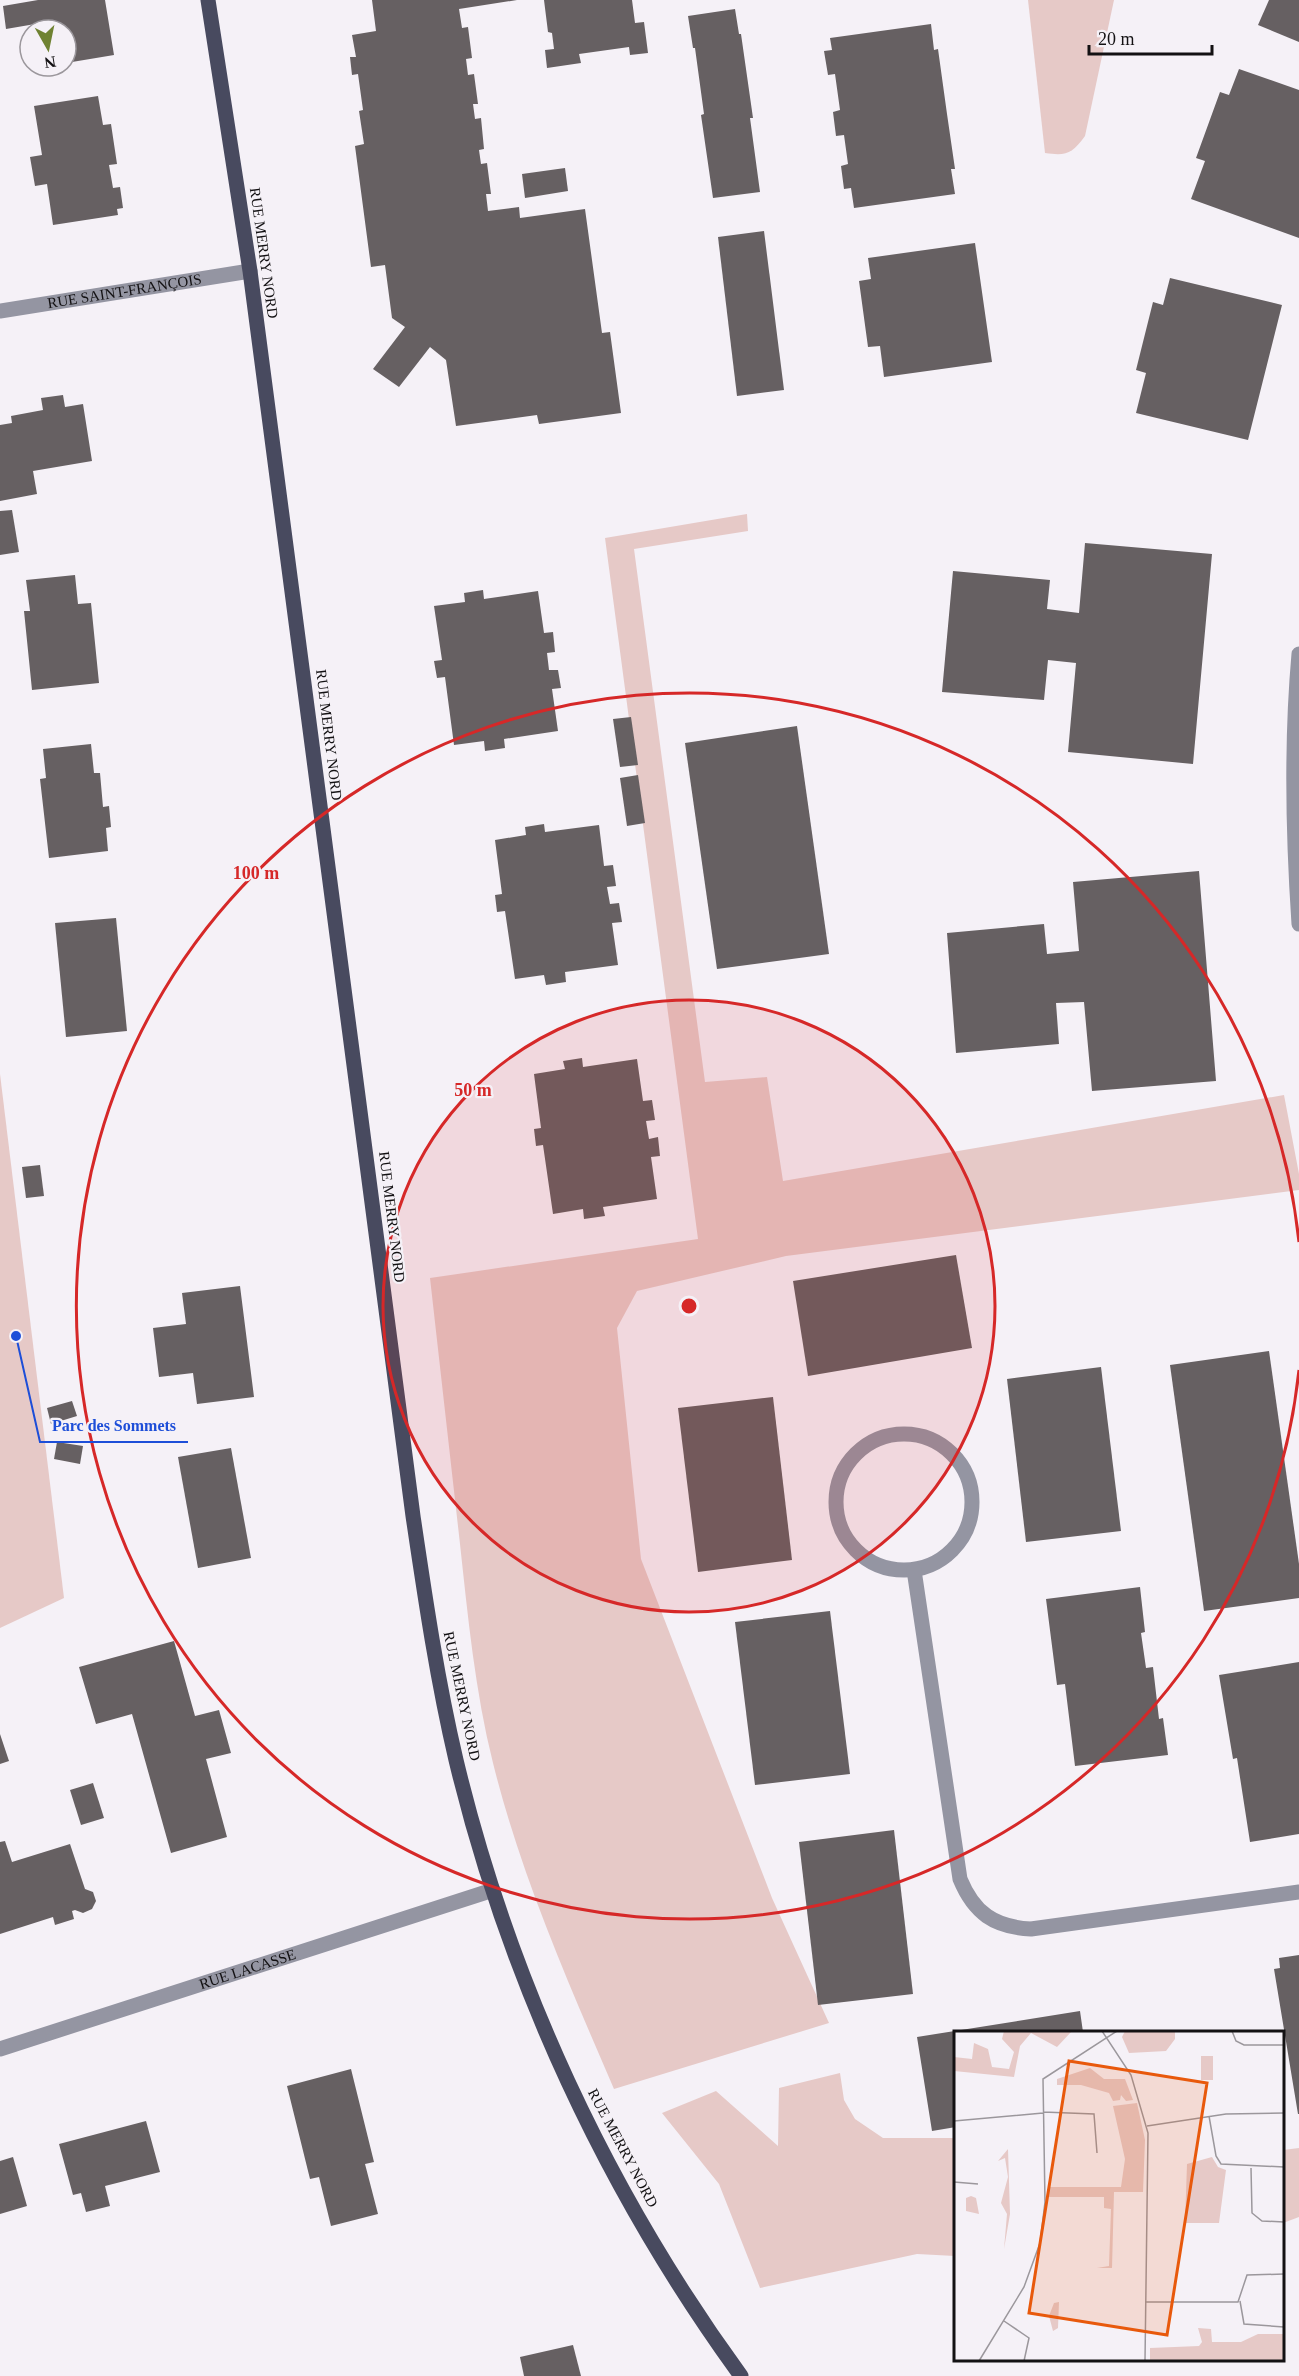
<svg xmlns="http://www.w3.org/2000/svg" width="1299" height="2376" font-family="'Times New Roman',serif">
<style>
.green{fill:#e6c9c7}
.building{fill:#666062}
.lines{fill:none;stroke-linecap:round;stroke-linejoin:round}
.minor{stroke:#9495a2;stroke-width:15}
.major{stroke:#484a5f;stroke-width:15}
.ring{fill:none;stroke:#d62828;stroke-width:3}
.labels{text-anchor:middle;stroke-width:4.5;stroke-linejoin:round;paint-order:stroke}
.street-label{font-size:15px;fill:#131113;stroke:#f5f1f7}
.inset-road{fill:none;stroke:#9b979c;stroke-width:1.5}
.view{fill:#e8590c;fill-opacity:0.15;stroke:#e8590c;stroke-width:3}
.inset-edge{fill:none;stroke:#131113;stroke-width:3}
.centre{fill:#d62828;stroke:#f5f1f7;stroke-width:3}
.ring-label{font-size:18px;text-anchor:middle;font-weight:bold;fill:#d62828;stroke:#f5f1f7;stroke-width:4.5;stroke-linejoin:round;paint-order:stroke}
.leader{fill:none;stroke:#1d4ed8;stroke-width:2}
.callout-dot{fill:#1d4ed8;stroke:#f5f1f7;stroke-width:2}
.callout-label{font-size:16px;text-anchor:middle;font-weight:bold;fill:#1d4ed8;stroke:#f5f1f7;stroke-width:4.5;stroke-linejoin:round;paint-order:stroke}
</style>
<rect width="100%" height="100%" fill="#f5f1f7"/>
<!-- green -->
<g class="green">
<path d="M 1028,0 L 1114,0 L 1085,136 C 1072,154 1066,156 1045,153 Z"/>
<path d="M 747,514 L 748,531 L 634,549 L 705,1082 L 767,1077 L 783,1181 L 1284,1095 L 1299,1174 L 1299,1190 L 786,1256 L 637,1291 L 617,1328 L 641,1559 L 772,1898 L 829,2023 L 614,2089 C 568,1982 521,1876 493,1763 C 475,1691 468,1617 460,1544 C 450,1455 440,1367 430,1278 L 698,1239 L 605,538 Z"/>
<path d="M 0,1074 L 64,1598 L 0,1628 Z"/>
<path d="M 840,2073 L 844,2100 L 855,2119 L 883,2138 L 955,2138 L 955,2256 L 917,2254 L 760,2288 L 719,2184 L 662,2113 L 716,2091 L 778,2146 L 779,2088 Z"/>
<path d="M 1299,2148 L 1299,2217 L 1283,2223 L 1283,2150 Z"/>
</g>
<!-- building -->
<g class="building">
<path d="M 38,0 L 105,0 L 114,55 L 66,63 L 66,30 L 43,30 L 41,23 L 6,29 L 3,6 Z"/>
<path d="M 372,0 L 517,0 L 459,9 L 462,28 L 468,27 L 472,58 L 466,59 L 468,75 L 474,74 L 478,104 L 473,104 L 475,119 L 481,118 L 484,149 L 479,150 L 481,164 L 487,163 L 491,194 L 486,194 L 488,211 L 519,207 L 520,218 L 585,209 L 602,333 L 610,332 L 621,413 L 539,424 L 537,415 L 456,426 L 446,360 L 430,347 L 399,387 L 373,369 L 405,327 L 392,318 L 385,265 L 371,267 L 355,146 L 364,144 L 359,111 L 363,110 L 358,74 L 352,75 L 350,57 L 356,57 L 352,35 L 376,31 Z"/>
<path d="M 544,0 L 632,0 L 635,23 L 644,22 L 648,53 L 630,55 L 629,47 L 579,54 L 581,63 L 547,68 L 545,50 L 554,49 L 552,33 L 548,32 Z"/>
<path d="M 1269,0 L 1299,0 L 1299,42 L 1258,25 Z"/>
<path d="M 735,9 L 739,34 L 741,34 L 753,118 L 750,118 L 760,192 L 713,198 L 701,115 L 704,114 L 695,48 L 693,48 L 688,16 Z"/>
<path d="M 931,24 L 934,50 L 938,49 L 947,114 L 955,169 L 951,169 L 955,194 L 854,208 L 851,188 L 844,189 L 841,166 L 848,164 L 844,135 L 836,136 L 833,112 L 840,110 L 835,74 L 828,75 L 824,51 L 832,50 L 830,38 Z"/>
<path d="M 1239,69 L 1299,90 L 1299,238 L 1191,199 L 1205,161 L 1196,158 L 1220,92 L 1229,95 Z"/>
<path d="M 98,96 L 103,125 L 111,124 L 117,164 L 109,165 L 113,188 L 120,187 L 123,208 L 117,209 L 118,215 L 53,225 L 47,184 L 35,186 L 30,157 L 42,155 L 34,106 Z"/>
<path d="M 565,168 L 568,191 L 525,198 L 522,174 Z"/>
<path d="M 764,231 L 784,390 L 737,396 L 718,237 Z"/>
<path d="M 975,243 L 992,362 L 884,377 L 880,346 L 868,347 L 859,281 L 871,279 L 868,258 Z"/>
<path d="M 1170,278 L 1282,305 L 1248,440 L 1136,413 L 1146,373 L 1136,370 L 1153,302 L 1163,305 Z"/>
<path d="M 63,395 L 65,407 L 83,404 L 92,461 L 33,471 L 37,494 L 0,501 L 0,425 L 12,423 L 11,416 L 43,410 L 41,398 Z"/>
<path d="M 12,510 L 19,552 L 0,555 L 0,511 Z"/>
<path d="M 1085,543 L 1212,554 L 1193,764 L 1068,752 L 1076,663 L 1048,660 L 1044,700 L 942,692 L 953,571 L 1050,580 L 1047,609 L 1079,613 Z"/>
<path d="M 75,575 L 78,604 L 91,603 L 99,683 L 32,690 L 24,611 L 30,611 L 26,580 Z"/>
<path d="M 483,590 L 484,599 L 538,591 L 544,633 L 553,632 L 555,652 L 547,653 L 549,670 L 558,670 L 561,688 L 552,689 L 558,731 L 504,739 L 505,748 L 485,751 L 484,741 L 454,745 L 445,677 L 437,678 L 434,661 L 442,660 L 434,606 L 465,602 L 464,593 Z"/>
<path d="M 631,717 L 638,765 L 620,767 L 613,719 Z"/>
<path d="M 797,726 L 829,954 L 717,969 L 685,743 Z"/>
<path d="M 91,744 L 94,773 L 100,773 L 103,807 L 109,806 L 111,827 L 106,828 L 108,851 L 49,858 L 40,779 L 46,778 L 43,749 Z"/>
<path d="M 638,775 L 645,823 L 627,826 L 620,778 Z"/>
<path d="M 544,824 L 545,832 L 599,825 L 604,866 L 613,865 L 616,886 L 607,887 L 610,904 L 619,903 L 622,922 L 612,923 L 618,965 L 565,972 L 566,982 L 546,985 L 544,975 L 515,979 L 505,911 L 497,912 L 495,895 L 502,894 L 495,840 L 526,835 L 525,827 Z"/>
<path d="M 1199,871 L 1216,1081 L 1092,1091 L 1084,1002 L 1056,1003 L 1059,1044 L 956,1053 L 947,933 L 1044,924 L 1047,954 L 1079,951 L 1073,882 Z"/>
<path d="M 116,918 L 127,1031 L 66,1037 L 55,923 Z"/>
<path d="M 582,1058 L 583,1067 L 637,1059 L 643,1101 L 652,1100 L 655,1120 L 646,1121 L 649,1139 L 658,1137 L 660,1156 L 651,1157 L 657,1199 L 603,1207 L 605,1216 L 584,1219 L 583,1209 L 553,1214 L 543,1145 L 536,1146 L 534,1129 L 541,1128 L 534,1074 L 565,1069 L 563,1061 Z"/>
<path d="M 40,1165 L 44,1196 L 26,1198 L 22,1167 Z"/>
<path d="M 956,1255 L 972,1348 L 808,1376 L 793,1281 Z"/>
<path d="M 240,1286 L 254,1397 L 197,1404 L 193,1373 L 159,1377 L 153,1328 L 186,1324 L 182,1293 Z"/>
<path d="M 1269,1351 L 1299,1564 L 1299,1598 L 1204,1611 L 1170,1365 Z"/>
<path d="M 1101,1367 L 1121,1531 L 1026,1542 L 1007,1379 Z"/>
<path d="M 773,1397 L 792,1560 L 698,1572 L 678,1408 Z"/>
<path d="M 72,1401 L 77,1416 L 51,1424 L 47,1408 Z"/>
<path d="M 57,1442 L 83,1446 L 80,1464 L 54,1459 Z"/>
<path d="M 231,1448 L 251,1558 L 198,1568 L 178,1457 Z"/>
<path d="M 1140,1587 L 1145,1632 L 1141,1633 L 1146,1668 L 1153,1667 L 1159,1719 L 1163,1718 L 1168,1755 L 1075,1766 L 1065,1684 L 1057,1685 L 1046,1599 Z"/>
<path d="M 830,1611 L 850,1774 L 755,1785 L 735,1622 Z"/>
<path d="M 174,1641 L 195,1716 L 219,1710 L 231,1753 L 206,1759 L 227,1837 L 171,1853 L 132,1714 L 96,1724 L 79,1667 Z"/>
<path d="M 1299,1662 L 1299,1834 L 1250,1842 L 1237,1758 L 1233,1759 L 1219,1675 Z"/>
<path d="M 0,1734 L 9,1761 L 0,1764 Z"/>
<path d="M 93,1783 L 104,1818 L 81,1825 L 70,1790 Z"/>
<path d="M 894,1830 L 913,1994 L 818,2005 L 799,1842 Z"/>
<path d="M 5,1841 L 12,1862 L 70,1844 L 85,1889 L 93,1892 L 96,1901 L 92,1909 L 83,1913 L 75,1910 L 72,1911 L 74,1919 L 55,1925 L 53,1917 L 0,1934 L 0,1842 Z"/>
<path d="M 1299,1955 L 1299,2114 L 1298,2114 L 1274,1969 L 1280,1968 L 1279,1958 Z"/>
<path d="M 1080,2011 L 1083,2032 L 956,2032 L 956,2127 L 932,2131 L 917,2037 Z"/>
<path d="M 351,2069 L 374,2162 L 365,2164 L 378,2214 L 331,2226 L 319,2177 L 310,2179 L 287,2086 Z"/>
<path d="M 146,2121 L 160,2172 L 105,2186 L 110,2206 L 86,2212 L 81,2193 L 73,2195 L 59,2144 Z"/>
<path d="M 13,2157 L 27,2206 L 0,2214 L 0,2161 Z"/>
<path d="M 573,2345 L 581,2376 L 524,2376 L 520,2357 Z"/>
</g>
<g class="lines">
<!-- minor -->
<g class="minor">
<path id="s1" d="M 0,311 L 250,271"/>
<path d="M 1299,654 C 1291,743 1293,835 1299,924"/>
<circle cx="904" cy="1502" r="68"/>
<path d="M 914,1570 L 960,1879 C 974,1913 994,1927 1031,1929 L 1299,1892"/>
<path id="s2" d="M 0,2049 L 493,1890"/>
</g>
<!-- major -->
<path class="major" d="M 208,0 L 250,271 L 413,1516 C 425,1597 437,1679 456,1760 C 509,1981 607,2192 741,2376"/>
</g>
<!-- distance rings -->
<circle cx="689" cy="1306" r="306" fill="#d62828" fill-opacity=".12"/>
<g class="ring">
<circle cx="689" cy="1306" r="306"/>
<path d="M1299 1370A613 613 0 1 1 1299 1242"/>
</g>
<g class="labels">
<!-- street labels -->
<g class="street-label">
<text transform="translate(264 253) rotate(82)" y="5">RUE MERRY NORD</text>
<text dy="5" stroke="none"><textPath href="#s1" startOffset="126">RUE SAINT-FRANÇOIS</textPath></text>
<text transform="translate(329 735) rotate(83)" y="5">RUE MERRY NORD</text>
<text transform="translate(392 1217) rotate(83)" y="5">RUE MERRY NORD</text>
<text transform="translate(462 1696) rotate(78)" y="5">RUE MERRY NORD</text>
<text dy="5" stroke="none"><textPath href="#s2" startOffset="260">RUE LACASSE</textPath></text>
<text transform="translate(623 2148) rotate(62)" y="5">RUE MERRY NORD</text>
</g>
</g>
<!-- overview -->
<g transform="translate(954 2031)">
<rect width="330" height="330" fill="#f5f1f7"/>
<path d="M 50,0 L 118,0 L 103,16 L 77,2 L 66,15 L 60,46 L 0,40 L 0,26 L 18,28 L 20,12 L 34,18 L 38,36 L 55,38 L 60,21 L 48,8 ZM 171,0 L 221,0 L 221,8 L 212,20 L 175,22 L 168,6 ZM 247,25 L 259,25 L 259,49 L 247,49 ZM 136,37 L 150,48 L 171,48 L 179,69 L 172,70 L 167,64 L 166,69 L 159,70 L 155,62 L 127,54 L 103,54 L 103,48 ZM 183,72 L 191,109 L 189,161 L 160,161 L 158,237 L 143,237 L 155,235 L 157,178 L 150,177 L 150,166 L 95,166 L 95,156 L 167,156 L 171,128 L 159,75 ZM 54,118 L 56,183 L 50,218 L 53,183 L 47,172 L 54,146 L 51,127 L 44,130 ZM 258,126 L 264,136 L 272,139 L 265,192 L 231,192 L 233,133 ZM 17,165 L 22,167 L 25,183 L 12,180 L 12,167 ZM 105,271 L 104,297 L 99,300 L 95,285 L 100,272 ZM 244,297 L 257,298 L 258,311 L 287,311 L 304,303 L 330,303 L 330,330 L 196,330 L 196,317 L 245,315 L 248,311 Z" fill="#e6c9c7"/>
<path class="inset-road" d="M 148,0 L 177,44 L 194,102 L 191,330M 278,0 L 282,10 L 290,14 L 330,14M 89,81 L 140,83 L 143,122M 255,85 L 262,125 L 267,133 L 330,136M 0,90 L 89,82M 193,95 L 272,83 L 330,82M 297,137 L 298,182 L 308,190 L 330,191M 0,151 L 24,153M 286,270 L 290,293 L 330,296M 191,271 L 284,271 L 293,244 L 330,243M 50,290 L 75,307 L 70,330M 25,330 L 70,256 L 86,212 L 91,171 L 89,48 L 163,0"/>
<path class="view" d="M 115,30 L 253,52 L 213,304 L 75,282 Z"/>
<rect width="330" height="330" class="inset-edge"/>
</g>
<circle cx="689" cy="1306" r="9" class="centre"/>
<g class="ring-label">
<text x="256" y="879">100 m</text>
<text x="473" y="1096">50 m</text>
</g>
<!-- callouts -->
<path class="leader" d="M16 1336L40 1442H188"/>
<circle class="callout-dot" cx="16" cy="1336" r="6"/>
<g class="callout-label">
<text x="114" y="1431">Parc des Sommets</text>
</g>
<!-- north arrow -->
<g transform="translate(48 48) rotate(171)"><circle r="28" fill="#f5f1f7" stroke="#9b979c" stroke-width="1.5"/>
<path d="M0-4.5L10 22L0 15L-10 22Z" fill="#6f8232"/>
<text y="-9" font-size="16" font-weight="bold" text-anchor="middle" fill="#131113">N</text>
</g>
<!-- scale -->
<path d="M1089 45v9h123v-9" fill="none" stroke="#131113" stroke-width="3"/>
<text x="1098" y="45" font-size="18" fill="#131113" stroke="#f5f1f7" stroke-width="4.5" paint-order="stroke">20 m</text>
</svg>
